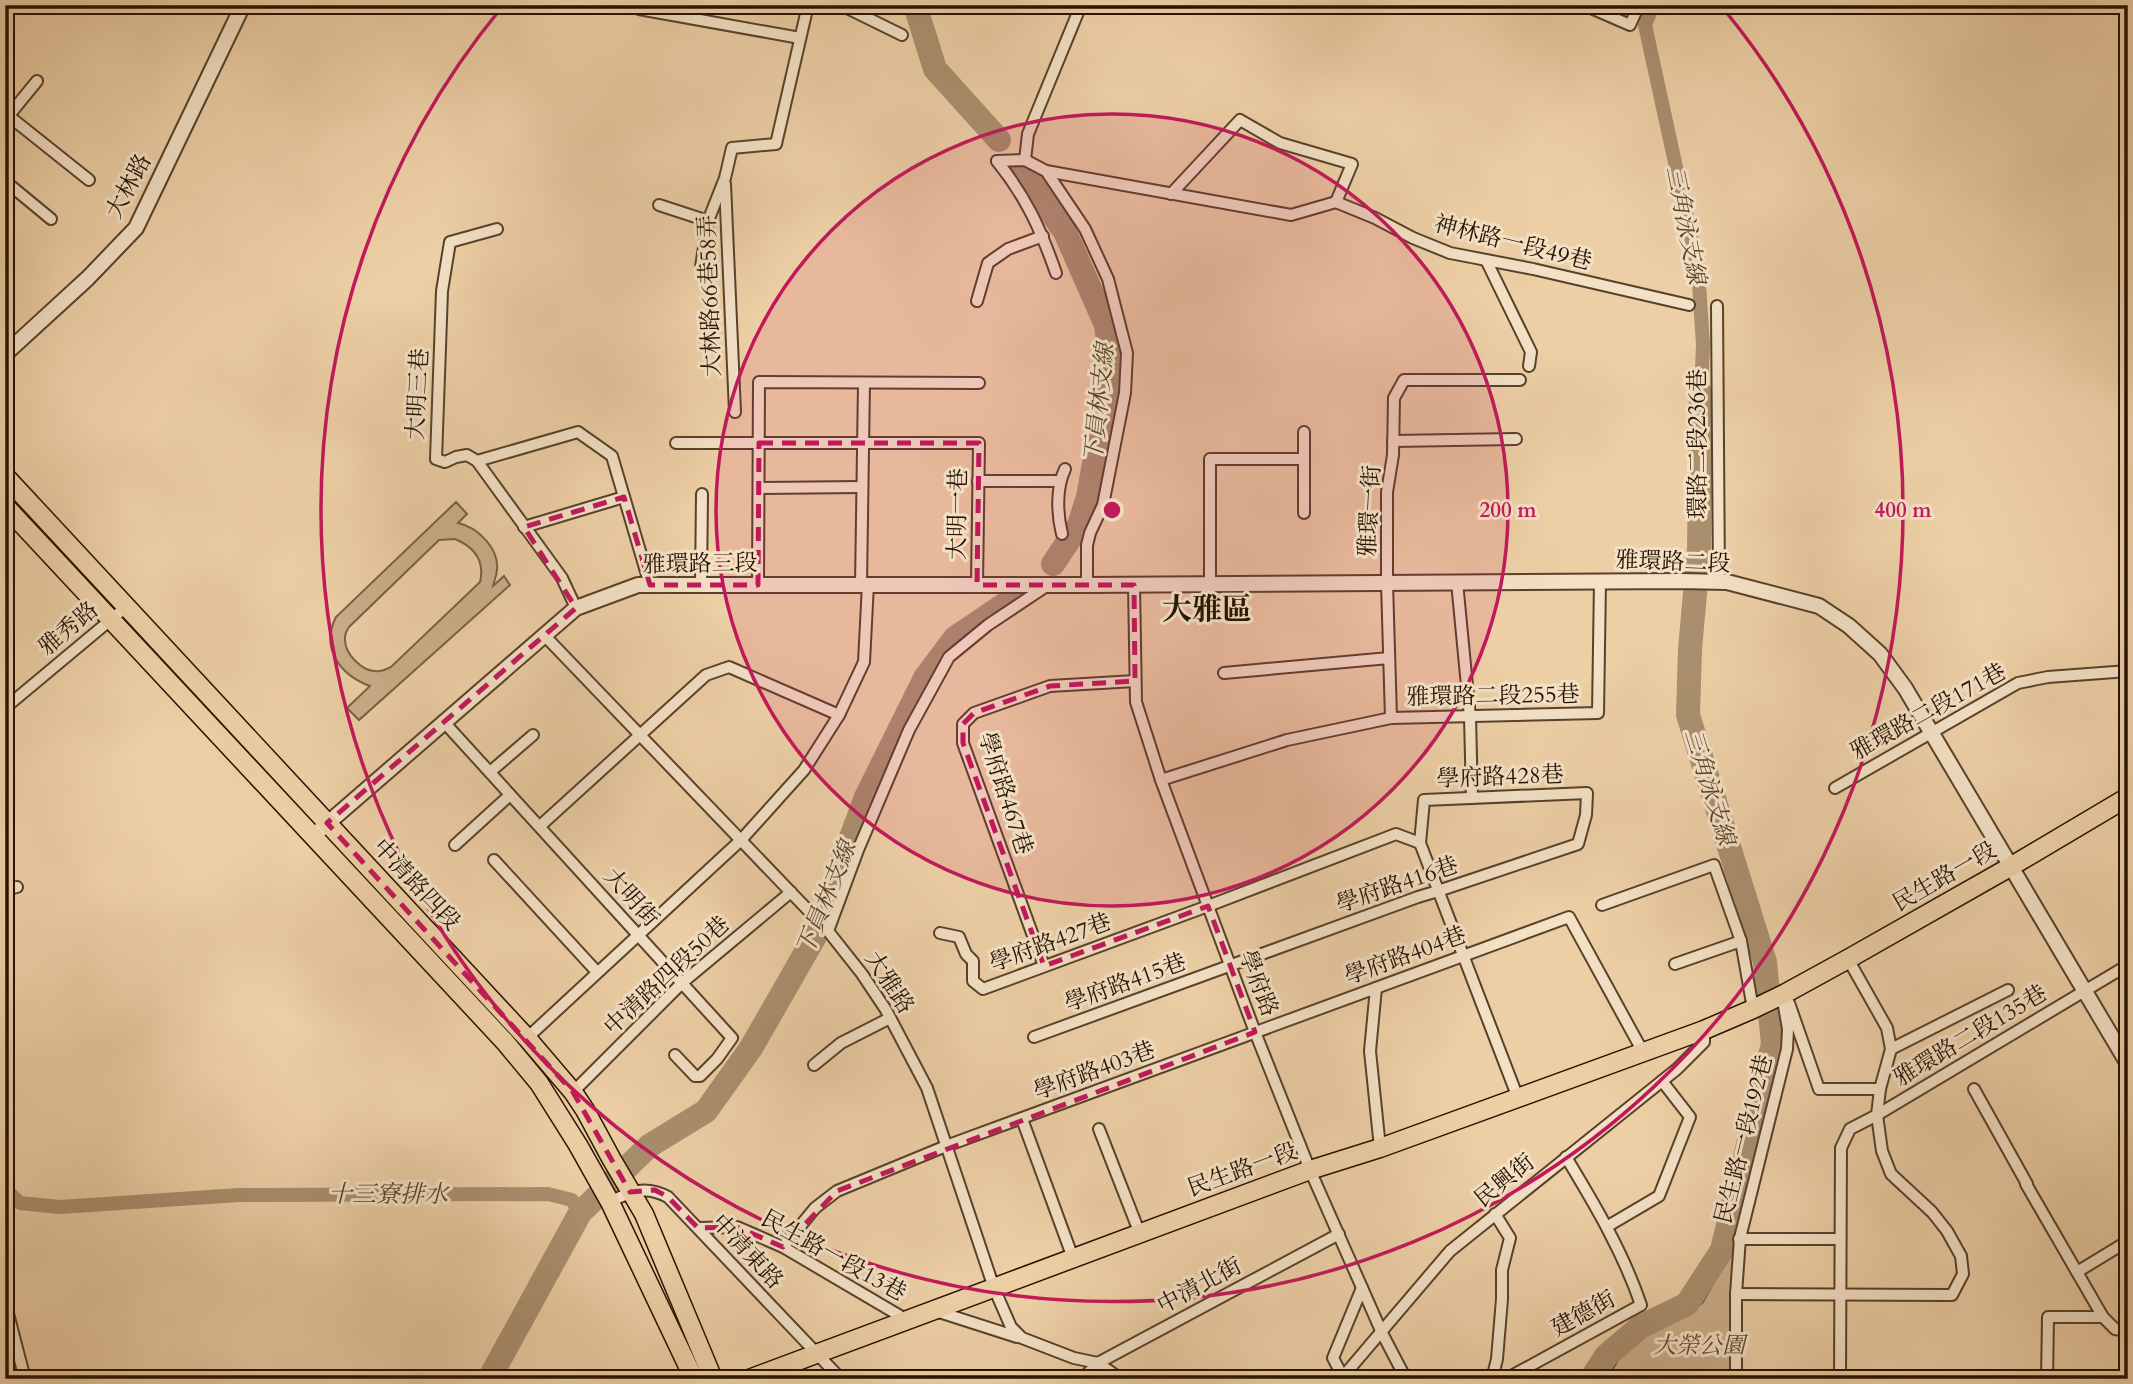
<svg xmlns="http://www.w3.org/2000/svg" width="2133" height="1384" font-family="Cardo,'Noto Serif TC',serif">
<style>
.green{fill:#cbaf8a;stroke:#796045;stroke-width:2;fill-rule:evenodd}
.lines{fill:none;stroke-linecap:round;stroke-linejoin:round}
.canal{stroke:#aa8f6e;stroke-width:14}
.river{stroke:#aa8f6e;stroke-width:24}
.minor-casing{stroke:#58412a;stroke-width:14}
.tertiary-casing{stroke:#58412a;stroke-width:18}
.primary-casing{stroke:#271200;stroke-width:21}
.minor{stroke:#f3e0c5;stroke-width:10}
.tertiary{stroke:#f3e0c5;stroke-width:14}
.primary{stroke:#edcfa6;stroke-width:18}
.marked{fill:none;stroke:#c2185b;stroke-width:5;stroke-dasharray:14 9;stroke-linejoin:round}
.ring{fill:none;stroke:#c2185b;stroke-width:3.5}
.labels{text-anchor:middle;stroke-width:6;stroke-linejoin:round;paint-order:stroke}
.street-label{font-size:23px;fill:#271200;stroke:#f3e0c5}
.park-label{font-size:23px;font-style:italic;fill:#604930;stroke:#f3e0c5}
.water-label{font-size:24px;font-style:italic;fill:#5b442c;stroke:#f3e0c5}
.district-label{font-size:30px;font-weight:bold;fill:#271200;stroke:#f3e0c5}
.centre{fill:#c2185b;stroke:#f3e0c5;stroke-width:3.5}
.ring-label{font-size:21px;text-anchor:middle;font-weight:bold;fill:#c2185b;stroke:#f3e0c5;stroke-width:6;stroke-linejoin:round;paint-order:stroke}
</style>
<rect width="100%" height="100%" fill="#edcfa6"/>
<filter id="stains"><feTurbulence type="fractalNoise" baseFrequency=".00286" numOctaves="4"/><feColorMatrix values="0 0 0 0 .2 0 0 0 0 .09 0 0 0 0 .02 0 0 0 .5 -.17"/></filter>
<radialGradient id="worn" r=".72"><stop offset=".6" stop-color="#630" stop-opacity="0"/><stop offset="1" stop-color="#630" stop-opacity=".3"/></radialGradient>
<!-- green -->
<g class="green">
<path d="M 456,502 L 467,514 L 458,523 C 477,527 499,548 497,569 C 497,575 494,581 493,586 L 504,576 L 510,585 L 359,720 L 347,708 L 370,686 C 340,675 320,648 336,617 ZM 455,539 C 474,547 485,561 480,582 L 391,667 C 387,669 383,671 379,671 C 363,673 344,654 345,638 C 345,634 347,630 349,627 L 439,540 Z"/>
<path d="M 1737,1240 L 1734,1379 L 1607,1379 L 1620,1357 L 1648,1333 L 1689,1314 L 1703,1302 Z"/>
</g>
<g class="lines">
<!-- canal -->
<g class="canal">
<path d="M 1653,5 L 1645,25 L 1698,268 L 1703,345 L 1701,394"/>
<path d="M 5,1189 L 20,1203 L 60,1207 L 239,1195 L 548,1194 L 572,1200 L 580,1213"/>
</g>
<!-- river -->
<g class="river">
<path d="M 915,5 L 935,69 L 999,140"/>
<path d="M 1022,170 L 1065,232 L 1106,325 L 1110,353 L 1107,390 L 1088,497 L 1079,525 L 1053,564"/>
<path d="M 489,1379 L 580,1213 L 649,1146 L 706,1111 L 751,1048 L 814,938 L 866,797 L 925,678 L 955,638 L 1017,596"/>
<path d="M 1591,1379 L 1606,1356 L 1640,1327 L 1687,1304 L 1722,1250 L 1773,1044 L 1765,962 L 1688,715 L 1690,649 L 1699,549 L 1701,394"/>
</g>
<defs>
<g id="minor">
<path d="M 841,5 L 902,35"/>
<path d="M 1584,5 L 1630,25 L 1639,5"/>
<path d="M 639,9 L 800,38"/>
<path d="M 5,113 L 89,180"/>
<path d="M 6,119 L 37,81"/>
<path d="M 1025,160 L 1028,134 L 1081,5"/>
<path d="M 997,161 L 1025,160 L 1046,171 L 1085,229 L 1108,279 L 1127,353 L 1125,393 L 1103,505 L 1090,533 L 1087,545 L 1087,585"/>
<path d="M 997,161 C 1026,197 1041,230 1056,273"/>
<path d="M 1046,171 L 1291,215 L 1336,202 L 1375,218 L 1413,238 L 1450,253 L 1533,269 L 1689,305"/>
<path d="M 5,181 L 51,219"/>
<path d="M 725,184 L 735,412"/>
<path d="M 1171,194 L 1240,120 L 1280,143 L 1352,164 L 1336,202"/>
<path d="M 659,205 L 708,221"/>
<path d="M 497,229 L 450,242 L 442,291 L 436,459 L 445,462 L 456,457 L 467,455 L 477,461 L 562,578 L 576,608"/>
<path d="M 1486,260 L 1531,352 L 1529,366"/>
<path d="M 701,267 L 708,221 L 725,178 L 732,148 L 776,144 L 808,5"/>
<path d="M 977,301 L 988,263 L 1008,249 L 1043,236"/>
<path d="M 1717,306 L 1719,581"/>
<path d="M 1304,432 L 1304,459"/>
<path d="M 1393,441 L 1516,439"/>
<path d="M 676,443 L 979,443 L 977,585"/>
<path d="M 477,461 L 578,432 L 612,456 L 650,585"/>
<path d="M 978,481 L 1060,481"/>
<path d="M 759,488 L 862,487"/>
<path d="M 524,527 L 624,497"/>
<path d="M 1062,534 C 1057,514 1056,488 1065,469"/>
<path d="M 1457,582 L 1470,717 L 1472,798"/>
<path d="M 1210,584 L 1210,459 L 1304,459 L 1304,513"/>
<path d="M 701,585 L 702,494"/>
<path d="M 758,585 L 759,382 L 979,383"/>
<path d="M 861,585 L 864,383"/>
<path d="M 1134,585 L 1136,702 L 1161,780 L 1255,1032 L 1310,1170 L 1382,1333 L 1406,1379"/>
<path d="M 544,635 L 828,931 L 862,974 L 886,1010 L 927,1088 L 994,1288 L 1011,1327 L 1022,1338 L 1074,1358 L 1098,1363 L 1121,1379"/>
<path d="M 1224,673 L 1389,658"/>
<path d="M 5,708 L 126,607"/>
<path d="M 1391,718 L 1387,583 L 1387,492 L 1393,455 L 1394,398 L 1404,380 L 1520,380"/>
<path d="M 443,721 L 732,1038 L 717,1059 L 700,1076 L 695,1076 L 675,1055"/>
<path d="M 490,772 L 533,735"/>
<path d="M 1161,780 L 1287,740 L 1391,718 L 1598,713 L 1600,581"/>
<path d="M 1835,788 L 2018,683 L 2048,677 L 2128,671"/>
<path d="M 540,826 L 706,675 L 729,667 L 839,715"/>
<path d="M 455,845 L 510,795"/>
<path d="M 494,860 L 597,972"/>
<path d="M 5,896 L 12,888 L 17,887"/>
<path d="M 1602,905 L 1714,865 L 1741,941 L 1753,1009"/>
<path d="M 828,931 L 858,850 L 909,730 L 949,657 L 988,625 L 1048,585"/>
<path d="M 940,933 L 959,937 L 966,954 L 973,961 L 973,981 L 983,989 L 1208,906 L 1396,834 L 1420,843"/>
<path d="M 1675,964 L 1741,941"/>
<path d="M 1044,966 L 963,743 L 963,724 L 974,713 L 1050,686 L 1135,681"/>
<path d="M 1376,988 L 1370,1051 L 1380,1148"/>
<path d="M 1789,1003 L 1819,1089 L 1880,1089"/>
<path d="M 1034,1037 L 1418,897 L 1438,891 L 1578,844 L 1586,815 L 1587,793 L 1424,800 L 1420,843 L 1518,1098"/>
<path d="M 527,1038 L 741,840 L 804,770 L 839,715 L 864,662 L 868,584"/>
<path d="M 1891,1049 L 2008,990"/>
<path d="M 814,1065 L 841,1043 L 890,1018"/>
<path d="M 1974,1089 L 2027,1184"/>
<path d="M 573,1092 L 682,983 L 791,892"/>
<path d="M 1022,1119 L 1073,1258"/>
<path d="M 1099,1129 L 1140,1234"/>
<path d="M 2026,1184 L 2103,1317 L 2115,1329 L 2128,1331"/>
<path d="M 610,1202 C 631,1191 646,1185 668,1197 L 841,1379"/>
<path d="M 1608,1226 L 1659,1196 L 1690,1117 L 1662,1081"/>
<path d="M 698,1228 L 737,1227 L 783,1247 L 907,1320"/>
<path d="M 1739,1239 L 1840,1239"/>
<path d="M 783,1247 L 815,1208 L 837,1191 L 946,1146 L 1569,917 L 1643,1052"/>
<path d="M 2077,1272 L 2128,1241"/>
<path d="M 1736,1294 L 1952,1295 L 1963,1274 L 1961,1256 L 1947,1231 L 1932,1212 L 1891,1174 L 1882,1151 L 1877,1115 L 1880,1089 L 1891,1049 L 1887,1028 L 1848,959"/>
<path d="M 5,1302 L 25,1379"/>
<path d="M 936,1311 L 1017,1337"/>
<path d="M 1343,1377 L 1333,1358 L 1362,1288"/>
<path d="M 1082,1379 L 1098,1363 L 1339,1234"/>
<path d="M 1341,1379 L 1450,1251 L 1677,1069 L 1704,1042 L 1704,1030"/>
<path d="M 1492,1379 L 1497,1359 L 1502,1299 L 1502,1270 L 1510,1238 L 1495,1214"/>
<path d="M 1506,1379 L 1641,1305 C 1623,1252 1595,1205 1566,1157"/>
<path d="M 1736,1379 L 1736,1294 L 1740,1238 L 1787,1049 L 1788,1029 L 1782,995"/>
<path d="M 1840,1379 L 1841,1148 L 1850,1129 L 1877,1115 L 2128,965"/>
<path d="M 2047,1379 L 2048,1317 L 2103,1317"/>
</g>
<g id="tertiary">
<path d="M 5,354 L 88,278 L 136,228 L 243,5"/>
<path d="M 313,836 L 576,608 L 638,585 L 1087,585 L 1680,581 L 1727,582 L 1819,606 L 1849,626 L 1880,654 L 1905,688 L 2128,1064"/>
</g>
<g id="primary">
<path d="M 5,476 L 527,1038 L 573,1092 L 585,1110 L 612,1160 L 644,1214 L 713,1379"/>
<path d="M 5,506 L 505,1042 L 539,1083 L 578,1145 L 610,1202 L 694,1379"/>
<path d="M 749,1379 L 1310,1170 L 1380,1148 L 1704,1030 L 1753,1009 L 1786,993 L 1848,959 L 2010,867 L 2128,797"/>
</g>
</defs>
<!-- minor casing -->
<use href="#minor" class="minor-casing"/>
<!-- tertiary casing -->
<use href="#tertiary" class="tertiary-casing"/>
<!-- primary casing -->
<use href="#primary" class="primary-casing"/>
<!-- minor -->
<use href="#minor" class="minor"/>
<!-- tertiary -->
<use href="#tertiary" class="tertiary"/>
<!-- primary -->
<use href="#primary" class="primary"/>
</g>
<!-- marked area -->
<path class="marked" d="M 759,443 L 979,443 L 977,585 L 1134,585 L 1135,681 L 1050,686 L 974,713 L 963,724 L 963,743 L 1044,966 L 1208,906 L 1255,1032 L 837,1191 L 783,1247 L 737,1227 L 698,1228 L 668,1197 L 655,1190 L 630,1192 L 573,1092 L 327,823 L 576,608 L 524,527 L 624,497 L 650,585 L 758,585 Z"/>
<!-- distance rings -->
<circle cx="1112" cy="510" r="396" fill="#c2185b" fill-opacity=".12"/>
<g class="ring">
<circle cx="1112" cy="510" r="396"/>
<path d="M1722 7A791 791 0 1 1 502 7"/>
</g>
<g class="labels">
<!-- street labels -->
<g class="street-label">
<text transform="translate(128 186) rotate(-62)" y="8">大林路</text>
<text transform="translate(1513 242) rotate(14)" y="8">神林路一段49巷</text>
<text transform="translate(709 296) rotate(-92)" y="8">大林路66巷58弄</text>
<text transform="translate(417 394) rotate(-87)" y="8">大明三巷</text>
<text transform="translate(1697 444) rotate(-90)" y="8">環路二段236巷</text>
<text transform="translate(1369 511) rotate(-87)" y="8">雅環一街</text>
<text transform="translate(957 514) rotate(-89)" y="8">大明一巷</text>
<text transform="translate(1673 561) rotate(2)" y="8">雅環路二段</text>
<text transform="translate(700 563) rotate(-1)" y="8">雅環路三段</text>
<text transform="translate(68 628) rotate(-40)" y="8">雅秀路</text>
<text transform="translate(1493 695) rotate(-1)" y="8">雅環路二段255巷</text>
<text transform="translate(1928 711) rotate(-29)" y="8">雅環路二段171巷</text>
<text transform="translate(1500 776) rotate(-2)" y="8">學府路428巷</text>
<text transform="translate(1006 793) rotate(72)" y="8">學府路467巷</text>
<text transform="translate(1944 876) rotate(-30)" y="8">民生路一段</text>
<text transform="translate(417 884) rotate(47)" y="8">中清路四段</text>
<text transform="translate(1397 884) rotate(-19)" y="8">學府路416巷</text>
<text transform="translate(632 897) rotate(48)" y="8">大明街</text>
<text transform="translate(1050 942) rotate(-20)" y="8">學府路427巷</text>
<text transform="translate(1405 955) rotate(-20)" y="8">學府路404巷</text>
<text transform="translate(666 975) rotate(-43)" y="8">中清路四段50巷</text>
<text transform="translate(890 982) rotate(57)" y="8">大雅路</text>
<text transform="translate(1125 982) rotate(-20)" y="8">學府路415巷</text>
<text transform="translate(1259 983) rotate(69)" y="8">學府路</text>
<text transform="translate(1970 1035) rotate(-31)" y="8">雅環路二段135巷</text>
<text transform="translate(1094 1070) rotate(-20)" y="8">學府路403巷</text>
<text transform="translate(1743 1139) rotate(-76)" y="8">民生路一段192巷</text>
<text transform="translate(1242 1169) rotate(-20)" y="8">民生路一段</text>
<text transform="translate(1504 1180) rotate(-39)" y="8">民興街</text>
<text transform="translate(748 1251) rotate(47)" y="8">中清東路</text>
<text transform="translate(834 1255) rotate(29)" y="8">民生路一段13巷</text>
<text transform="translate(1199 1285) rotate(-28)" y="8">中清北街</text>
<text transform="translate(1583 1313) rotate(-29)" y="8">建德街</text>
</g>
<!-- park labels -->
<g class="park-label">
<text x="1699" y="1353">大榮公園</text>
</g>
<!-- water labels -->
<g class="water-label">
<text transform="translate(1686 225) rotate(79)" y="8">三角泳支線</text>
<text transform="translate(1099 403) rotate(-84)" y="8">下員林支線</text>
<text transform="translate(1710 787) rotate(73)" y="8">三角泳支線</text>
<text transform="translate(826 898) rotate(-68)" y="8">下員林支線</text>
<text x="388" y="1202">十三寮排水</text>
</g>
<!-- district labels -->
<g class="district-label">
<text x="1207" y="619">大雅區</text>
</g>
</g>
<circle cx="1112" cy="510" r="10" class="centre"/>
<g class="ring-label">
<text x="1508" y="517">200 m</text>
<text x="1903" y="517">400 m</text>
</g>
<!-- margin -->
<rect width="2133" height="1384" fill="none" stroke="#edcfa6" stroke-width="28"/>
<rect x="7" y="7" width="2119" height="1370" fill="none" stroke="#271200" stroke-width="3.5"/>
<rect x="14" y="14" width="2105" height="1356" fill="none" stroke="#271200" stroke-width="2"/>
<rect width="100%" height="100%" filter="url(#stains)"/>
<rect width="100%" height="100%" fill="url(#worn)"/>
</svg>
